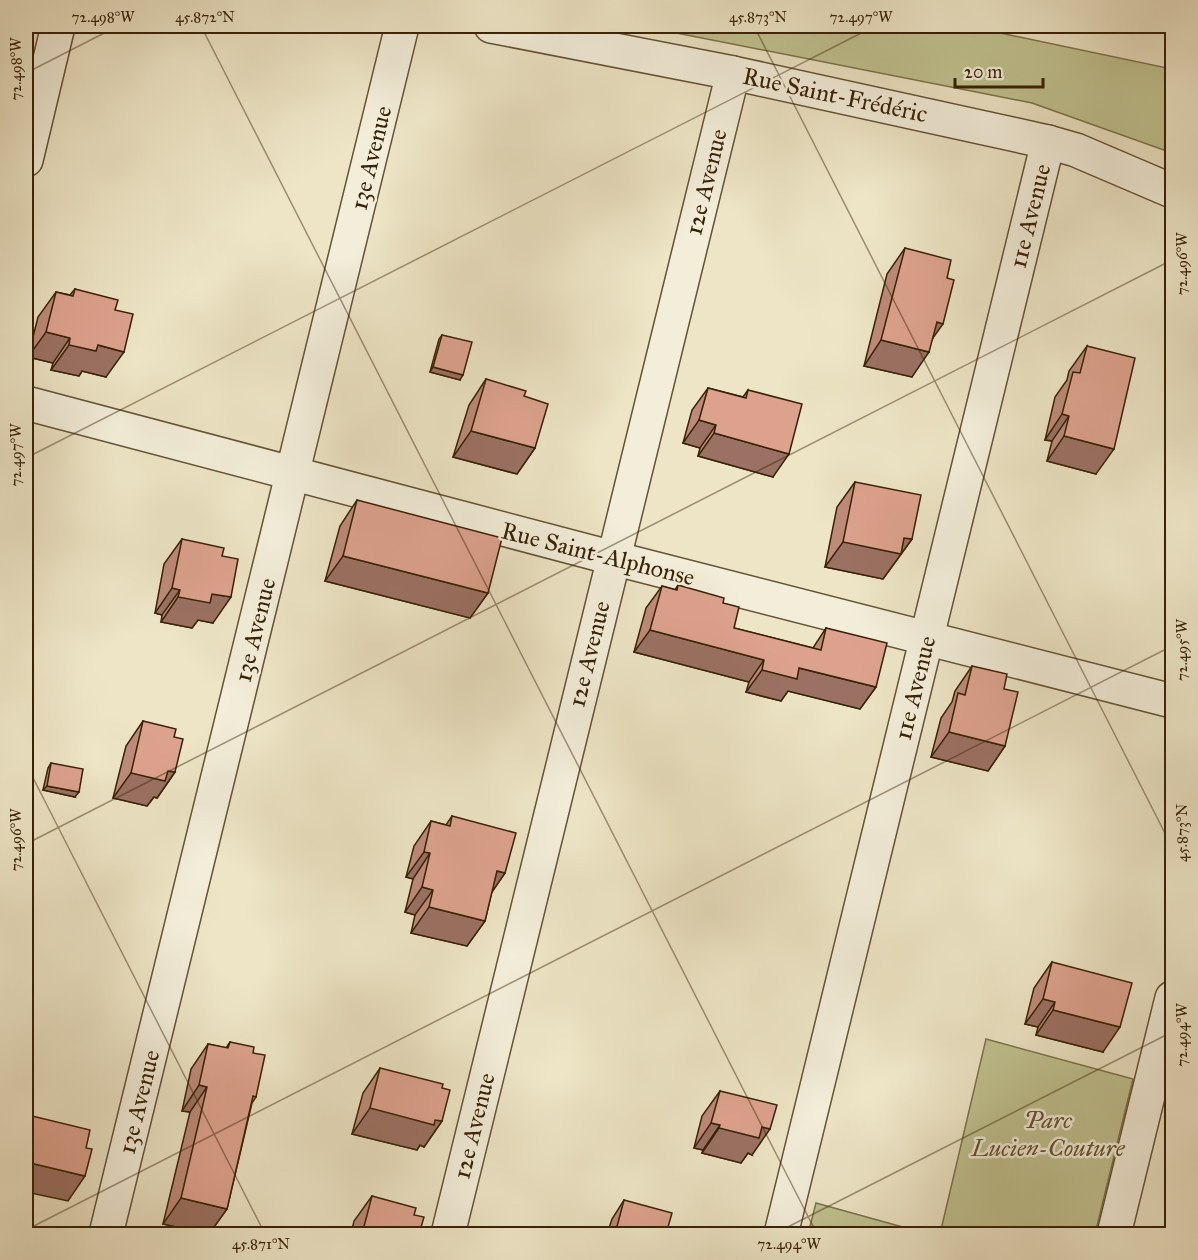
<svg xmlns="http://www.w3.org/2000/svg" width="1198" height="1260" font-family="'IM FELL Great Primer',serif">
<style>
.green{fill:#c0c290;stroke:#7c724a;stroke-width:1.5}
.lines{fill:none;stroke-linecap:round;stroke-linejoin:round}
.street-casing{stroke:#655235;stroke-width:36}
.street{stroke:#f3eeda;stroke-width:33}
.wall{fill:#be8b7a;stroke:#382105;stroke-width:1.5}
.shaded-wall{fill:#9b7163;stroke:#382105;stroke-width:1.5}
.building{fill:#dda28e;stroke:#382105;stroke-width:1.5}
.ticks{fill:none;stroke:#382105;stroke-width:1.5;stroke-opacity:0.45}
.labels{text-anchor:middle;stroke-width:5;stroke-linejoin:round;paint-order:stroke}
.street-label{font-size:24px;fill:#382105;stroke:#f3eeda}
.park-label{font-size:24px;font-style:italic;fill:#61512f;stroke:#f3eeda}
.neatline{fill:none;stroke:#382105;stroke-width:2}
.ticks-label{font-size:15px;text-anchor:middle;fill:#382105}
</style>
<rect width="100%" height="100%" fill="#ede5c6"/>
<filter id="stains"><feTurbulence type="fractalNoise" baseFrequency=".00333" numOctaves="4"/><feColorMatrix values="0 0 0 0 .2 0 0 0 0 .09 0 0 0 0 .02 0 0 0 .5 -.17"/></filter>
<radialGradient id="worn" r=".72"><stop offset=".6" stop-color="#630" stop-opacity="0"/><stop offset="1" stop-color="#630" stop-opacity=".3"/></radialGradient>
<!-- green -->
<g class="green">
<path d="M 641,26 L 967,26 L 1172,69 L 1172,153 L 1032,103 Z"/>
<path d="M 986,1039 L 1133,1079 L 1095,1234 L 940,1234 Z"/>
<path d="M 816,1203 L 928,1234 L 808,1234 Z"/>
</g>
<g class="lines">
<defs>
<g id="street">
<path d="M 491,26 L 733,73 L 1048,142 L 1076,150 L 1172,191"/>
<path d="M 26,160 L 58,26"/>
<path d="M 26,403 L 613,558 L 1172,701"/>
<path d="M 106,1234 L 402,26"/>
<path d="M 448,1234 L 733,73"/>
<path d="M 781,1234 L 1048,142"/>
<path d="M 1114,1234 L 1172,998"/>
</g>
</defs>
<!-- street casing -->
<use href="#street" class="street-casing"/>
<!-- street -->
<use href="#street" class="street"/>
</g>
<!-- wall -->
<g class="wall">
<path d="M 905,248 L 947,278 L 933,338 L 912,377 L 864,366 L 887,274 Z"/>
<path d="M 75,289 L 115,310 L 106,377 L 82,371 L 79,376 L 51,370 L 53,363 L 28,357 L 38,317 L 56,292 L 70,295 Z"/>
<path d="M 442,335 L 460,380 L 430,372 L 439,339 Z"/>
<path d="M 1087,346 L 1096,474 L 1047,461 L 1052,441 L 1045,440 L 1055,397 L 1067,380 L 1069,371 Z"/>
<path d="M 486,379 L 524,396 L 535,448 L 517,474 L 453,457 L 469,405 Z"/>
<path d="M 708,388 L 743,397 L 748,390 L 773,477 L 698,456 L 700,448 L 683,443 L 692,410 Z"/>
<path d="M 855,482 L 912,539 L 883,579 L 825,567 L 837,507 Z"/>
<path d="M 357,500 L 488,593 L 470,618 L 325,581 L 340,526 Z"/>
<path d="M 182,539 L 222,556 L 213,623 L 198,620 L 192,628 L 161,622 L 162,615 L 155,613 L 164,564 Z"/>
<path d="M 678,585 L 723,603 L 734,628 L 813,648 L 826,628 L 876,687 L 860,709 L 788,691 L 781,701 L 746,692 L 749,682 L 634,652 L 646,608 L 662,586 L 675,590 Z"/>
<path d="M 972,666 L 1004,689 L 1005,746 L 988,771 L 931,757 L 941,718 L 952,702 L 955,691 Z"/>
<path d="M 143,721 L 174,737 L 175,772 L 157,798 L 154,797 L 147,806 L 113,798 L 126,746 Z"/>
<path d="M 51,763 L 75,797 L 43,790 L 48,768 Z"/>
<path d="M 452,816 L 505,873 L 492,891 L 485,921 L 467,946 L 411,933 L 415,915 L 405,912 L 413,879 L 406,877 L 414,846 L 431,821 L 446,825 Z"/>
<path d="M 1052,962 L 1103,1052 L 1036,1035 L 1038,1027 L 1025,1024 L 1034,988 Z"/>
<path d="M 230,1042 L 253,1053 L 256,1097 L 252,1103 L 227,1209 L 209,1234 L 163,1224 L 190,1112 L 182,1111 L 191,1069 L 208,1044 L 226,1048 Z"/>
<path d="M 380,1068 L 442,1121 L 424,1147 L 420,1145 L 417,1150 L 352,1134 L 363,1093 Z"/>
<path d="M 720,1091 L 752,1155 L 748,1153 L 741,1163 L 702,1153 L 703,1150 L 694,1148 L 702,1116 Z"/>
<path d="M 372,1196 L 414,1215 L 419,1234 L 351,1234 L 354,1221 Z"/>
<path d="M 624,1200 L 666,1234 L 607,1234 L 612,1219 Z"/>
</g>
<!-- shaded-wall -->
<g class="shaded-wall">
<path d="M 937,322 L 943,324 L 925,349 Z"/>
<path d="M 46,332 L 70,338 L 53,363 L 28,357 Z"/>
<path d="M 881,340 L 929,352 L 912,377 L 864,366 Z"/>
<path d="M 69,345 L 98,345 L 124,352 L 106,377 L 82,371 L 79,376 L 51,370 Z"/>
<path d="M 433,367 L 463,375 L 460,380 L 430,372 Z"/>
<path d="M 1062,414 L 1069,416 L 1052,441 L 1045,440 Z"/>
<path d="M 699,420 L 716,425 L 700,448 L 683,443 Z"/>
<path d="M 471,431 L 535,448 L 517,474 L 453,457 Z"/>
<path d="M 714,433 L 789,454 L 773,477 L 698,456 Z"/>
<path d="M 1064,436 L 1114,449 L 1096,474 L 1047,461 Z"/>
<path d="M 904,538 L 912,539 L 883,579 L 825,567 L 843,542 Z"/>
<path d="M 343,556 L 488,593 L 470,618 L 325,581 Z"/>
<path d="M 172,588 L 180,590 L 162,615 L 155,613 Z"/>
<path d="M 212,594 L 231,597 L 213,623 L 198,620 L 192,628 L 161,622 L 178,597 Z"/>
<path d="M 650,630 L 764,660 L 749,682 L 634,652 Z"/>
<path d="M 799,668 L 876,687 L 860,709 L 788,691 L 781,701 L 746,692 L 762,670 Z"/>
<path d="M 949,732 L 1005,746 L 988,771 L 931,757 Z"/>
<path d="M 168,771 L 175,772 L 157,798 L 154,797 L 147,806 L 113,798 L 131,773 Z"/>
<path d="M 47,786 L 79,792 L 75,797 L 43,790 Z"/>
<path d="M 424,852 L 430,853 L 413,879 L 406,877 Z"/>
<path d="M 497,871 L 505,873 L 488,898 Z"/>
<path d="M 422,887 L 433,890 L 415,915 L 405,912 Z"/>
<path d="M 429,907 L 485,921 L 467,946 L 411,933 Z"/>
<path d="M 1043,999 L 1055,1002 L 1038,1027 L 1025,1024 Z"/>
<path d="M 1053,1010 L 1120,1027 L 1103,1052 L 1036,1035 Z"/>
<path d="M 199,1085 L 207,1087 L 190,1112 L 182,1111 Z"/>
<path d="M 370,1108 L 435,1120 L 442,1121 L 424,1147 L 420,1145 L 417,1150 L 352,1134 Z"/>
<path d="M 711,1123 L 720,1125 L 703,1150 L 694,1148 Z"/>
<path d="M 762,1127 L 770,1129 L 752,1155 L 748,1153 L 741,1163 L 702,1153 L 719,1128 Z"/>
<path d="M 26,1162 L 85,1176 L 68,1201 L 26,1192 Z"/>
<path d="M 181,1198 L 227,1209 L 209,1234 L 163,1224 Z"/>
</g>
<!-- building -->
<g class="building">
<path d="M 905,248 L 951,260 L 947,278 L 954,280 L 943,324 L 937,322 L 929,352 L 881,340 Z"/>
<path d="M 75,289 L 118,300 L 115,310 L 133,314 L 124,352 L 98,345 L 96,351 L 69,345 L 70,338 L 46,332 L 56,292 L 73,296 Z"/>
<path d="M 442,335 L 472,342 L 463,375 L 433,367 Z"/>
<path d="M 1087,346 L 1135,358 L 1114,449 L 1064,436 L 1069,416 L 1062,414 L 1073,372 L 1080,373 Z"/>
<path d="M 486,379 L 526,391 L 524,396 L 548,404 L 535,448 L 471,431 Z"/>
<path d="M 708,388 L 746,398 L 748,390 L 802,404 L 789,454 L 714,433 L 716,425 L 699,420 Z"/>
<path d="M 855,482 L 921,495 L 912,539 L 904,538 L 901,554 L 843,542 Z"/>
<path d="M 357,500 L 502,538 L 488,593 L 343,556 Z"/>
<path d="M 182,539 L 224,548 L 222,556 L 238,559 L 231,597 L 212,594 L 210,603 L 178,597 L 180,590 L 172,588 Z"/>
<path d="M 678,585 L 724,598 L 723,603 L 739,607 L 734,628 L 821,650 L 826,628 L 887,643 L 876,687 L 799,668 L 797,679 L 762,670 L 764,660 L 650,630 L 662,586 L 677,590 Z"/>
<path d="M 972,666 L 1007,674 L 1004,689 L 1018,692 L 1005,746 L 949,732 L 958,693 L 965,695 Z"/>
<path d="M 143,721 L 176,729 L 174,737 L 183,739 L 175,772 L 168,771 L 165,781 L 131,773 Z"/>
<path d="M 51,763 L 83,769 L 79,792 L 47,786 Z"/>
<path d="M 452,816 L 516,833 L 505,873 L 497,871 L 485,921 L 429,907 L 433,890 L 422,887 L 430,853 L 424,852 L 431,821 L 450,826 Z"/>
<path d="M 1052,962 L 1132,983 L 1120,1027 L 1053,1010 L 1055,1002 L 1043,999 Z"/>
<path d="M 230,1042 L 254,1047 L 253,1053 L 265,1055 L 256,1097 L 253,1096 L 227,1209 L 181,1198 L 207,1087 L 199,1085 L 208,1044 L 228,1048 Z"/>
<path d="M 380,1068 L 443,1084 L 442,1088 L 450,1090 L 442,1121 L 435,1120 L 434,1125 L 370,1108 Z"/>
<path d="M 720,1091 L 777,1105 L 770,1129 L 762,1127 L 759,1138 L 719,1128 L 720,1125 L 711,1123 Z"/>
<path d="M 28,1115 L 90,1130 L 86,1148 L 92,1149 L 85,1176 L 26,1162 L 26,1125 Z"/>
<path d="M 372,1196 L 416,1208 L 414,1215 L 424,1217 L 419,1234 L 362,1234 Z"/>
<path d="M 624,1200 L 672,1213 L 666,1234 L 615,1234 Z"/>
</g>
<!-- ticks -->
<path class="ticks" d="M 201,26 L 817,1234M 754,26 L 1172,847M 26,73 L 118,26M 26,458 L 875,26M 26,764 L 265,1234M 26,844 L 1172,260M 26,1230 L 1172,646M 774,1234 L 1172,1032"/>
<g class="labels">
<!-- street labels -->
<g class="street-label">
<text transform="translate(835 95) rotate(12)" y="8">Rue Saint-Frédéric</text>
<text transform="translate(371 158) rotate(-76)" y="8">13e Avenue</text>
<text transform="translate(706 182) rotate(-76)" y="8">12e Avenue</text>
<text transform="translate(1030 216) rotate(-76)" y="8">11e Avenue</text>
<text transform="translate(598 554) rotate(14)" y="8">Rue Saint-Alphonse</text>
<text transform="translate(255 630) rotate(-76)" y="8">13e Avenue</text>
<text transform="translate(589 654) rotate(-76)" y="8">12e Avenue</text>
<text transform="translate(915 688) rotate(-76)" y="8">11e Avenue</text>
<text transform="translate(139 1102) rotate(-76)" y="8">13e Avenue</text>
<text transform="translate(474 1126) rotate(-76)" y="8">12e Avenue</text>
</g>
<!-- park labels -->
<g class="park-label">
<text x="1048" y="1128">Parc<tspan x="1048" dy="28">Lucien-Couture</tspan></text>
</g>
</g>
<!-- margin -->
<rect width="1198" height="1260" fill="none" stroke="#ede5c6" stroke-width="66"/>
<!-- scale -->
<path d="M955 78v9h88v-9" fill="none" stroke="#382105" stroke-width="3"/>
<text x="964" y="78" font-size="18" fill="#382105" stroke="#f3eeda" stroke-width="4.5" paint-order="stroke">20 m</text>
<rect x="33" y="33" width="1132" height="1194" class="neatline"/>
<g class="ticks-label">
<text x="103" y="22">72.498°W</text>
<text x="205" y="22">45.872°N</text>
<text x="758" y="22">45.873°N</text>
<text x="861" y="22">72.497°W</text>
<text transform="translate(16 69) rotate(-90)" y="5">72.498°W</text>
<text transform="translate(1182 264) rotate(-90)" y="5">72.496°W</text>
<text transform="translate(16 455) rotate(-90)" y="5">72.497°W</text>
<text transform="translate(1182 650) rotate(-90)" y="5">72.495°W</text>
<text transform="translate(1182 833) rotate(-90)" y="5">45.873°N</text>
<text transform="translate(16 840) rotate(-90)" y="5">72.496°W</text>
<text transform="translate(1182 1035) rotate(-90)" y="5">72.494°W</text>
<text x="261" y="1249">45.871°N</text>
<text x="789" y="1249">72.494°W</text>
</g>
<rect width="100%" height="100%" filter="url(#stains)"/>
<rect width="100%" height="100%" fill="url(#worn)"/>
</svg>
